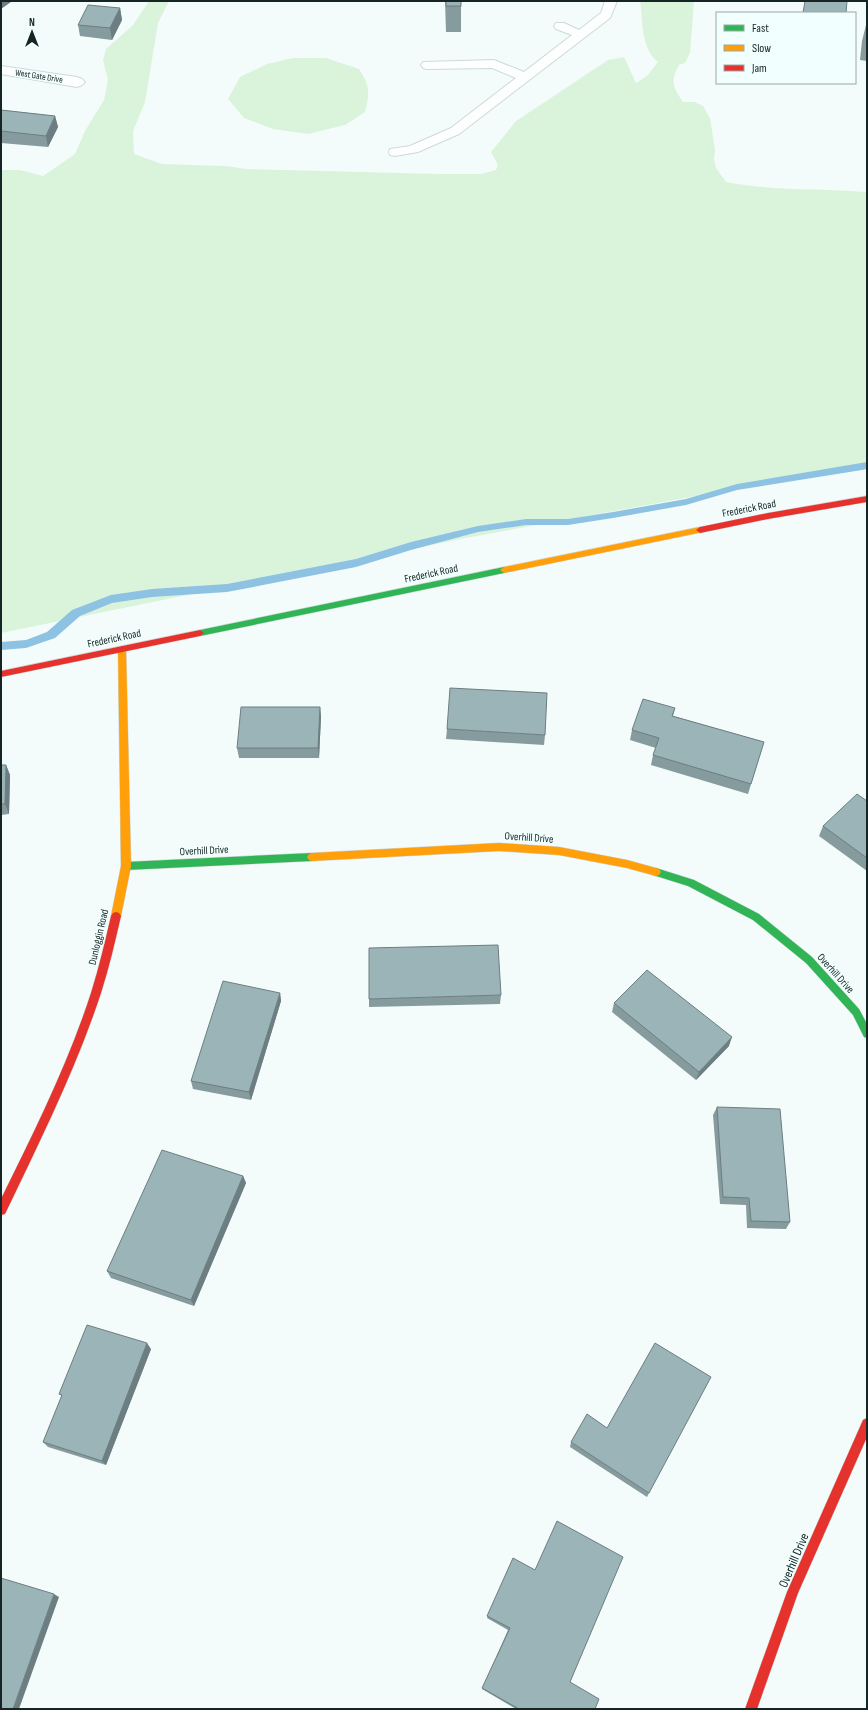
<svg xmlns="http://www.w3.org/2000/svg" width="868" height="1710" font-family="'Sofia Sans Condensed',sans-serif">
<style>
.green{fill:#d9f4db}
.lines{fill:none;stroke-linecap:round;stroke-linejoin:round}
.stream{fill:#8ec2e2;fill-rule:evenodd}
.lane-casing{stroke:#ced9d8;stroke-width:2}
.street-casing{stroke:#ced9d8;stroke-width:2}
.fast-casing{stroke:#ced9d8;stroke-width:1}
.slow-casing{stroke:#ced9d8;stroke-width:1}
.jam-casing{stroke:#ced9d8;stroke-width:1}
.lane{fill:#fdfffe;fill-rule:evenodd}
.street{fill:#fdfffe;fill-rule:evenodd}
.fast{fill:#30b455;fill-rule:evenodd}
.slow{fill:#ff9f0a;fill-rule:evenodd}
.jam{fill:#e5322d;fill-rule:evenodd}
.wall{fill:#859b9e}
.shaded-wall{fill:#6c7e81}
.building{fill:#9bb4b8;stroke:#6c7e81}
.labels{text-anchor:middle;stroke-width:3;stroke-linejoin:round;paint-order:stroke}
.far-street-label{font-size:9px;fill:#162423;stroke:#f1fffe}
.street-label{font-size:11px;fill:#162423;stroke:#f1fffe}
.near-street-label{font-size:13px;fill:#162423;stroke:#f1fffe}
</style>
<rect width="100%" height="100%" fill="#f4fcfb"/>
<!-- green -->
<g class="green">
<path d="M 149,1 L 169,1 L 158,23 L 145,102 L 133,131 L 134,154 L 162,164 L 226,166 L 246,169 L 440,174 L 481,174 L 496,170 L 498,165 L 491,152 L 516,121 L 608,60 L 624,57 L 636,83 L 647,76 L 658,62 C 641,49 643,21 640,1 L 694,1 L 690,53 L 685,63 L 679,65 C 670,81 673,87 683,102 L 695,102 L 703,106 L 710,118 L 715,150 L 714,160 L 716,168 L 726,182 C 772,191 820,188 867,192 L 867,465 L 466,538 L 1,633 L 1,170 L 20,170 L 43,176 L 75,154 L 85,131 L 104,100 L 108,80 L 103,60 L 106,49 L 133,25 Z"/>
<path d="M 293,58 L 326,58 L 359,69 C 370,86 370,92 365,112 L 345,125 L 308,134 L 273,129 L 244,118 L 228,99 L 240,77 L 267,64 Z"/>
</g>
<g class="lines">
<!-- stream -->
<path class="stream" d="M 867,462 L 867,469 L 862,470 L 737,490 L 686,505 L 613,518 L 568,525 L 526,525 L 478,532 L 411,550 L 356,567 L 227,592 L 152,597 L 112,603 L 80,616 L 55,638 L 26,648 L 1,650 L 1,642 L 26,640 L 47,632 L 72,610 L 111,595 L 152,589 L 227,584 L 356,559 L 411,542 L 478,526 L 526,519 L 568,519 L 613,512 L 686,499 L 737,484 Z"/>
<defs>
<path id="lane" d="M 605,1 L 617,1 L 610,18 L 459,134 L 418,152 L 395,156 L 390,155 L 389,152 L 390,149 L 410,146 L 451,128 L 516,78 L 492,68 L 427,69 L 423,68 L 421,65 L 423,62 L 494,60 L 524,72 L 572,35 L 556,29 L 554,26 L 556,23 L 564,23 L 579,30 L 601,13 Z"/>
<path id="street" d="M 1,66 L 77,77 L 82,79 L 85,82 L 82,85 L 77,87 L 1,74 Z"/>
<g id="fast">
<path d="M 504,567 L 508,570 L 504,573 L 200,636 L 196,633 L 200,630 Z"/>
<path d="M 312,853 L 315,854 L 317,857 L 315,860 L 312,861 L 126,870 L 123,869 L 121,866 L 123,863 L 126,862 Z"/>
<path d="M 656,868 L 694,880 L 759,914 L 812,957 L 859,1009 L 867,1024 L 867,1038 L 864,1037 L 853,1015 L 806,963 L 753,920 L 688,886 L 653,875 L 651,872 L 653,869 Z"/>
</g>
<g id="slow">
<path d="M 700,527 L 703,528 L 704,530 L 703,532 L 504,573 L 500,570 L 504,567 Z"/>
<path d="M 122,646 L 126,649 L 131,866 L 121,916 L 119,919 L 116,920 L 113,919 L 111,916 L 121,866 L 118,649 Z"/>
<path d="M 499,843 L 559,847 L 627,860 L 656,868 L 659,869 L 661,872 L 659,875 L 656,876 L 627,868 L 559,855 L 499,851 L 312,861 L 309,860 L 307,857 L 309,854 L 312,853 Z"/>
</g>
<g id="jam">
<path d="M 867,496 L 867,502 L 768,519 L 700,533 L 696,530 L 700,527 L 768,513 Z"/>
<path d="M 200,630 L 204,633 L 200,636 L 1,677 L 1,671 Z"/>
<path d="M 116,912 L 119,913 L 121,916 C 115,942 109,968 101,993 C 76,1069 40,1141 5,1214 L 1,1215 L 1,1199 C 34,1132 68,1064 91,993 C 99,967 105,942 111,916 L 113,913 Z"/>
<path d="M 867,1418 L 867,1437 L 798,1593 L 757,1709 L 745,1709 L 787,1592 L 863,1420 Z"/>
</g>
</defs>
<!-- lane casing -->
<use href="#lane" class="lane-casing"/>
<!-- street casing -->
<use href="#street" class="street-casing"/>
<!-- fast casing -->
<use href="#fast" class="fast-casing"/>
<!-- slow casing -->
<use href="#slow" class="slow-casing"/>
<!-- jam casing -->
<use href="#jam" class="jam-casing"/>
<!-- lane -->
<use href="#lane" class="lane"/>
<!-- street -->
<use href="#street" class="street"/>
<!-- fast -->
<use href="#fast" class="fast"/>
<!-- slow -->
<use href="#slow" class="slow"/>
<!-- jam -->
<use href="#jam" class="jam"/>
</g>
<!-- wall -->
<g class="wall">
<path d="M 445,1 L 461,1 L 461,32 L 446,32 Z"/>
<path d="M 120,8 L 122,20 L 112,40 L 80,36 L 78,25 Z"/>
<path d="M 867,21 L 867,61 L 860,60 L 862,41 Z"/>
<path d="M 1,110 L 55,116 L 58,127 L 48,147 L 1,143 Z"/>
<path d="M 320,707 L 321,717 L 319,758 L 239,758 L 237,748 Z"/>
<path d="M 675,708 L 673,716 L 764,742 L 748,794 L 651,765 L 653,755 L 656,748 L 630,740 L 632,730 Z"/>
<path d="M 447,729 L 545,735 L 544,745 L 446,739 Z"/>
<path d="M 1,765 L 6,765 L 10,775 L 9,814 L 1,815 Z"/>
<path d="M 867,801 L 867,871 L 819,836 L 823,826 Z"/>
<path d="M 280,993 L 281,1001 L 251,1100 L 193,1089 L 191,1081 Z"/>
<path d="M 501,995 L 500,1004 L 369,1007 L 369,999 Z"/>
<path d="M 614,1003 L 729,1046 L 696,1080 L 612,1012 Z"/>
<path d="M 717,1107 L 790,1222 L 786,1229 L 747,1228 L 746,1205 L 720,1204 L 713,1115 Z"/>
<path d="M 243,1176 L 246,1183 L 194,1306 L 111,1278 L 107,1271 Z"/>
<path d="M 151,1349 L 106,1465 L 48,1447 L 43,1442 L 62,1396 L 59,1394 Z"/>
<path d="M 571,1442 L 649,1493 L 647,1497 L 570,1447 Z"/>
<path d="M 513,1558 L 570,1682 L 595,1709 L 516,1709 L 482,1689 L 508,1630 L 487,1618 Z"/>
</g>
<!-- shaded-wall -->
<g class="shaded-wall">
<path d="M 1,1 L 10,1 L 11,2 L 1,9 Z"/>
<path d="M 120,8 L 122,20 L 112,40 L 110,28 Z"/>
<path d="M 55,116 L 58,127 L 48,147 L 46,136 Z"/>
<path d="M 320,707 L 321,717 L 319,758 L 318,748 Z"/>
<path d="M 6,765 L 10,775 L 9,814 L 5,804 Z"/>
<path d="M 280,993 L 281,1001 L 251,1100 L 249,1092 Z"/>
<path d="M 732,1037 L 729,1046 L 696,1080 L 699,1072 Z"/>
<path d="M 243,1176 L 246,1183 L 194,1306 L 191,1300 Z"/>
<path d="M 147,1343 L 151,1349 L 106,1465 L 102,1461 Z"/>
<path d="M 54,1594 L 59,1597 L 19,1709 L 13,1709 Z"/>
</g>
<!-- building -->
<g class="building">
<rect x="446" y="1" width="15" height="5"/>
<path d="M 805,1 L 847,1 L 846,13 L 803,13 Z"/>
<path d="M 88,5 L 120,8 L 110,28 L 78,25 Z"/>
<path d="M 1,110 L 55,116 L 46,136 L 1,131 Z"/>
<path d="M 450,688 L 547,693 L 545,735 L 447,729 Z"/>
<path d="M 643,699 L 675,708 L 672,716 L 764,742 L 751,784 L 653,755 L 659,738 L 632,730 Z"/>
<path d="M 241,707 L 320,707 L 318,748 L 237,748 Z"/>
<path d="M 1,765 L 6,765 L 5,804 L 1,804 Z"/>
<path d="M 857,794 L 867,801 L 867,858 L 823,826 Z"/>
<path d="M 498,945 L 501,995 L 369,999 L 369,948 Z"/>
<path d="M 647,970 L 732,1037 L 699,1072 L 614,1003 Z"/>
<path d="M 223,981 L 280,993 L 249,1092 L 191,1081 Z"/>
<path d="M 717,1107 L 780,1109 L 790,1222 L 751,1221 L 749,1198 L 723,1197 Z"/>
<path d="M 162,1150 L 243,1176 L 191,1300 L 107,1271 Z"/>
<path d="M 87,1325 L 147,1343 L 102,1461 L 43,1442 L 62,1395 L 59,1394 Z"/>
<path d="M 655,1343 L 711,1377 L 649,1493 L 571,1442 L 587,1414 L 607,1428 Z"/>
<path d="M 557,1521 L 623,1557 L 570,1682 L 599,1699 L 595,1709 L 519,1709 L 482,1688 L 510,1628 L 487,1616 L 513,1558 L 535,1570 Z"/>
<path d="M 1,1578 L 54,1594 L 13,1709 L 1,1709 Z"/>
</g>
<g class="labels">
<!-- far-street labels -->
<g class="far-street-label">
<text transform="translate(39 76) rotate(9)" y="3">West Gate Drive</text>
</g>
<!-- street labels -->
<g class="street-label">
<text transform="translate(749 508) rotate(-11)" y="4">Frederick Road</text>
<text transform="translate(431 573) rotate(-12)" y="4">Frederick Road</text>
<text transform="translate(114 638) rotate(-12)" y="4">Frederick Road</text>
<text transform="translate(529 837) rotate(4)" y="4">Overhill Drive</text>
<text transform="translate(204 850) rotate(-3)" y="4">Overhill Drive</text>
<text transform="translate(98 937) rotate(-77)" y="4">Dunloggin Road</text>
<text transform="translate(836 973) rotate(48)" y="4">Overhill Drive</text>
</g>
<!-- near-street labels -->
<g class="near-street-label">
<text transform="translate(793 1560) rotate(-67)" y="5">Overhill Drive</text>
</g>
</g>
<!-- border -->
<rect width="868" height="1710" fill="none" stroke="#162423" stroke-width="4"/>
<!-- legend -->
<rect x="716" y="12" width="140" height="72" fill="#f1fffe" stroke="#99a7a6"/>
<rect x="724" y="25" width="20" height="6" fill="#30b455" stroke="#99a7a6"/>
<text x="752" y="32" font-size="12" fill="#162423">Fast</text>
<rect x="724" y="45" width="20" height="6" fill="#ff9f0a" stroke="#99a7a6"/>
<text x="752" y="52" font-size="12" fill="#162423">Slow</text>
<rect x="724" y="65" width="20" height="6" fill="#e5322d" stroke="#99a7a6"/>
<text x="752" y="72" font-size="12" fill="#162423">Jam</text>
<!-- north arrow -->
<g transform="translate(32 32)" stroke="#f1fffe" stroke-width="3" paint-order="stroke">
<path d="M0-3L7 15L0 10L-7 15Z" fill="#162423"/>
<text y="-6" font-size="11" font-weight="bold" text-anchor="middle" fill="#162423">N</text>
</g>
</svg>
